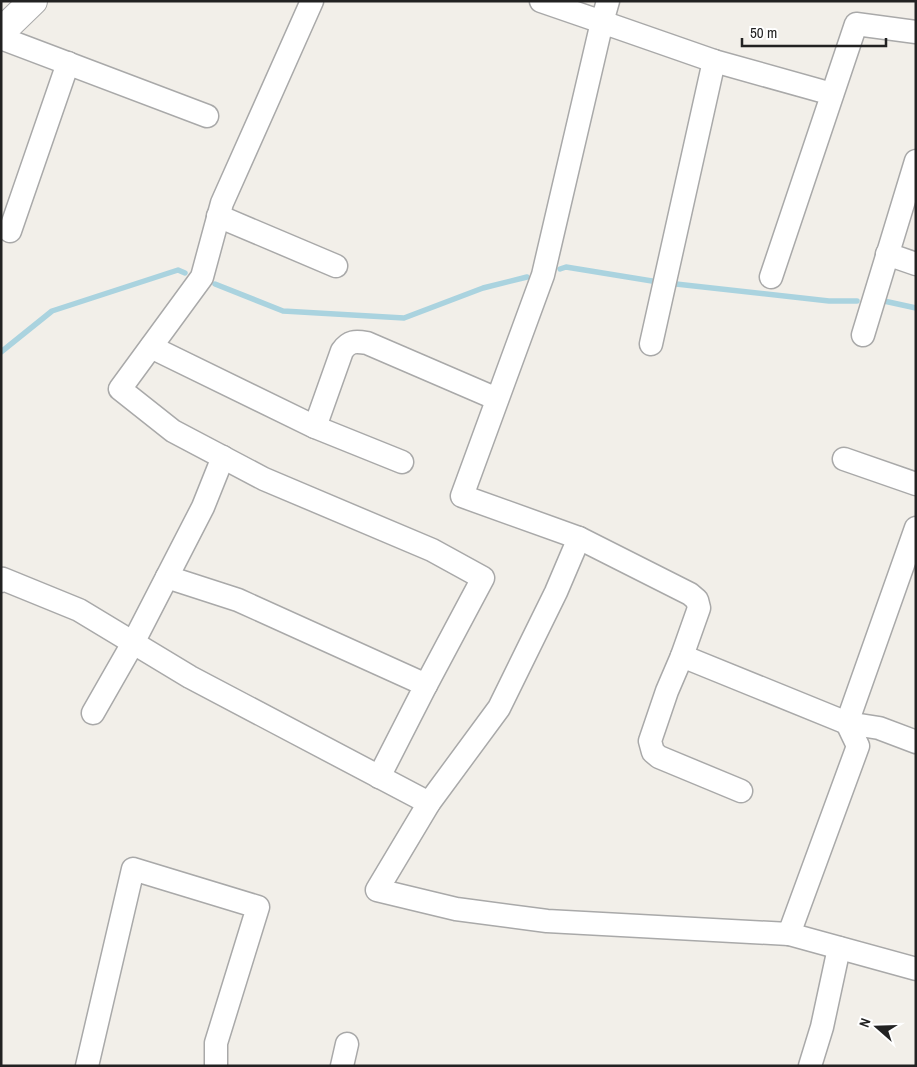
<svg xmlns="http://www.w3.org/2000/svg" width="917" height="1067" font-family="'Archivo Narrow',sans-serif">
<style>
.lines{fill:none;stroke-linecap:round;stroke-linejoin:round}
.stream{stroke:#aad3df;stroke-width:5.5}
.minor-casing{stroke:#a9a9a9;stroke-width:25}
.tertiary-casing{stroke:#a9a9a9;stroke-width:30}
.minor{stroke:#fff;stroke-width:22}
.tertiary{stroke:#fff;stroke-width:28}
</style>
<rect width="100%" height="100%" fill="#f2efe9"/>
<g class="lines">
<!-- stream -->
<g class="stream">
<path d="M 560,269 L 566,267 L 652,281"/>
<path d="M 215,284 L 283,311 L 404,318 L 483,288 L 527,277"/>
<path d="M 676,284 L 829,301 L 857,301"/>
<path d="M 884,301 L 916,308"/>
<path d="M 1,352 L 52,311 L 178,270 L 185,273"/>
</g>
<defs>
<g id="minor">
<path d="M 312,1 L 222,203 L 202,277 L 120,389 L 173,431 L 264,479 L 432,550 L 483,578 L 426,685"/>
<path d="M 541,1 L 602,22 L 608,1"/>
<path d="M 1,38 L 207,116"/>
<path d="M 218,216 L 336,266"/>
<path d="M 10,231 L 68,63"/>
<path d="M 887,254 L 916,264"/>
<path d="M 771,277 L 856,24 L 916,32"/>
<path d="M 863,335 L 916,161"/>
<path d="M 651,344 L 714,61"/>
<path d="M 151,347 L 315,427 L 402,462"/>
<path d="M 315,427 L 342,351 C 349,341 355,341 367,343 L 497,399"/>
<path d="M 844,459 L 916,484"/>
<path d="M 579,538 L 556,592 L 499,708 L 429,803 L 377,890 L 456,909 L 547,921 L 789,934 L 858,746 L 847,723 L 916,528"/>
<path d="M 167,577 L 238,600 L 426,685 L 379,777"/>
<path d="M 1,581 L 3,579 L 79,610 L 190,677 L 429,803"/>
<path d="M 682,656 L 699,608 L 697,600 L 690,594 L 579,538 L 462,496 L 543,275 L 602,22 L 714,61 L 832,94"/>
<path d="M 93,713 L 133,643 L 203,507 L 223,457"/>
<path d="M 741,791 L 659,757 L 653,752 L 650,741 L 667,691 L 682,656 L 847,723 L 879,728 L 916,742"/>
<path d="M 789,934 L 916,969"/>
<path d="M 87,1066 L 133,869 L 258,907 L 216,1043 L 216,1066"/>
<path d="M 342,1066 L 347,1044"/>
<path d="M 810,1066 L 822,1027 L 839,948"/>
</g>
<path id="tertiary" d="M 1,32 L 33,1"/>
</defs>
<!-- minor casing -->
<use href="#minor" class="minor-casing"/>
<!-- tertiary casing -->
<use href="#tertiary" class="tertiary-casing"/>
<!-- minor -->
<use href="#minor" class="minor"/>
<!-- tertiary -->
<use href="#tertiary" class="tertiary"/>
</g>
<!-- border -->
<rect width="917" height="1067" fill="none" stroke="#222222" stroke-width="5"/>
<!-- north arrow -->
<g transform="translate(877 1027) rotate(290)" stroke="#ffffff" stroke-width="4" paint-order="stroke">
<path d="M0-4L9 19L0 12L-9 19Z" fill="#222222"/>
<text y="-8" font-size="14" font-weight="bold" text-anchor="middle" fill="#222222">N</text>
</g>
<!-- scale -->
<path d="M742 38v8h144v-8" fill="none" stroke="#222222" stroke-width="2.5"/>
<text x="750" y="38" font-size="15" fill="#222222" stroke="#ffffff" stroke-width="4" paint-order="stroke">50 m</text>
</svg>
